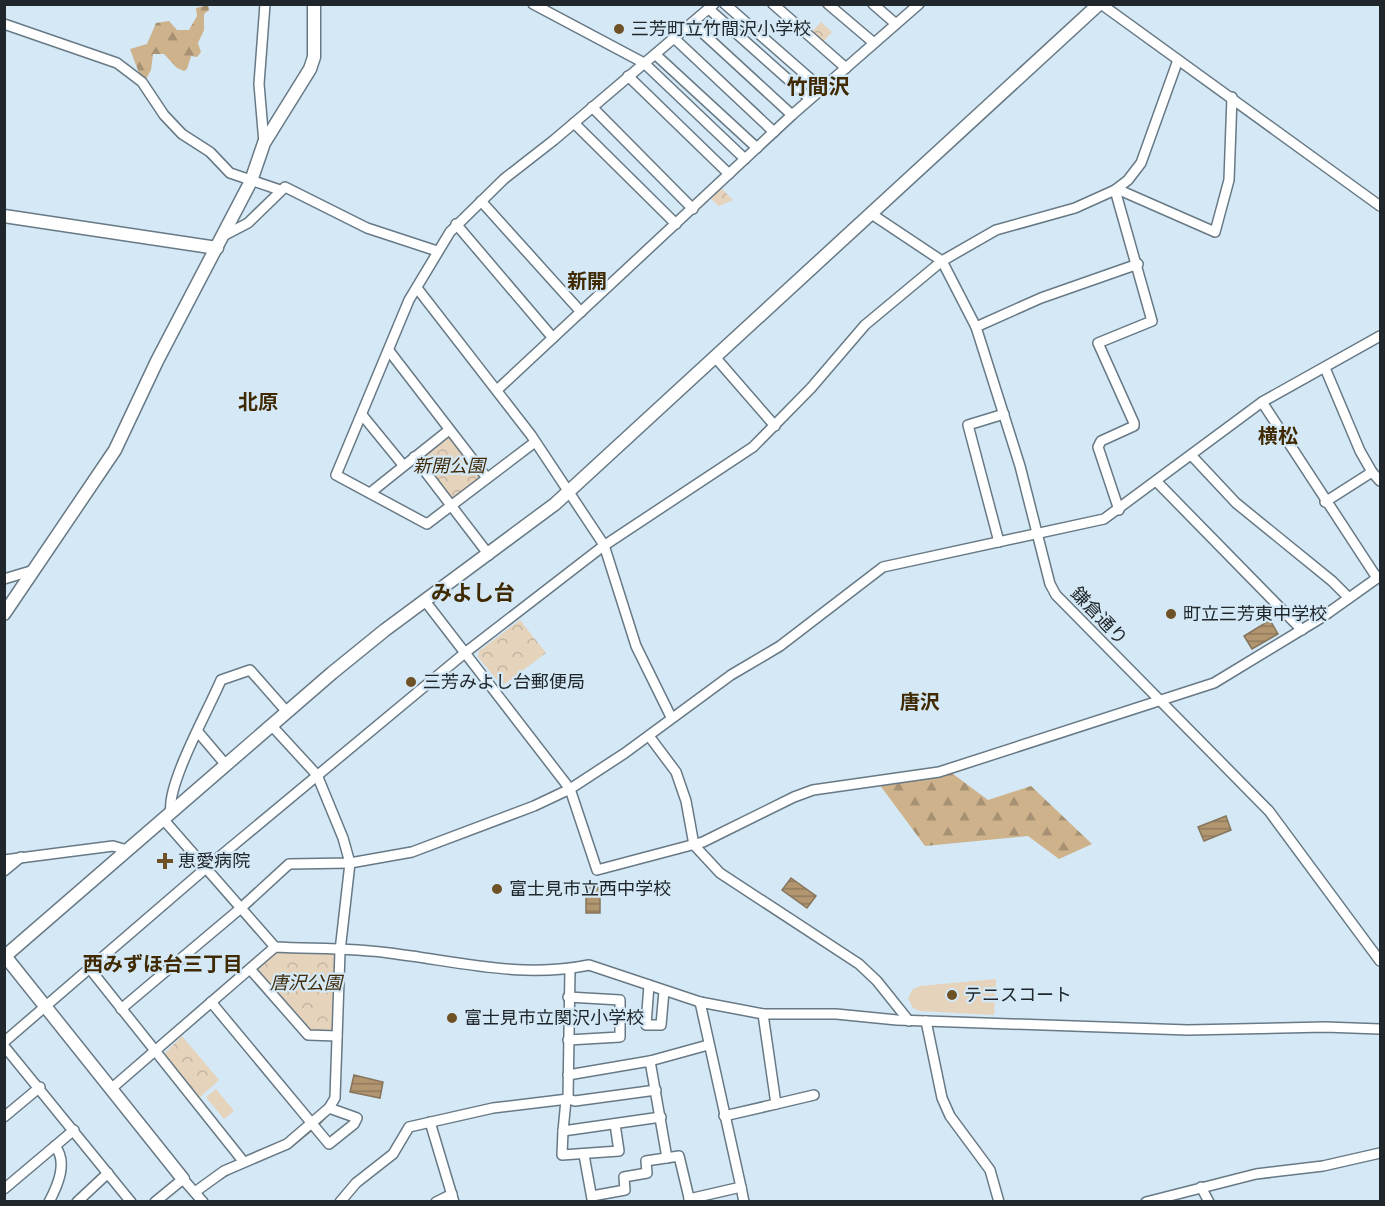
<svg xmlns="http://www.w3.org/2000/svg" width="1385" height="1206" font-family="'IBM Plex Serif','Noto Sans JP',serif">
<style>
.forest{fill:url(#forest-firs)}
.park{fill:url(#park-crowns)}
.pitch{fill:#e5d3bc}
.water{fill:url(#water-rules);stroke:#86755c;stroke-width:1.5}
.lines{fill:none;stroke-linecap:round;stroke-linejoin:round}
.stream{stroke:#86755c;stroke-width:2}
.minor-casing{stroke:#677985;stroke-width:12}
.tertiary-casing{stroke:#677985;stroke-width:15}
.minor{stroke:#fff;stroke-width:9}
.tertiary{stroke:#fff;stroke-width:12}
.poi-dot{fill:#6e5125;stroke:#d4e8f5;stroke-width:2}
.labels{text-anchor:middle;stroke-width:4.5;stroke-linejoin:round;paint-order:stroke}
.poi-label{font-size:18px;fill:#20272c;stroke:#d4e8f5;text-anchor:start}
.park-label{font-size:18px;font-style:italic;fill:#3f2b0a;stroke:#d4e8f5}
.street-label{font-size:18px;fill:#20272c;stroke:#d4e8f5}
.neighbourhood-label{font-size:20px;font-weight:bold;fill:#402a04;stroke:#d4e8f5}
.quarter-label{font-size:21px;font-weight:bold;fill:#402a04;stroke:#d4e8f5}
</style>
<defs>
<pattern id="forest-firs" width="22" height="20" patternUnits="userSpaceOnUse" patternTransform="scale(1.5)"><rect width="22" height="20" fill="#ceb28c"/><path d="M5 1l3.5 6h-7zM16 11l3.5 6h-7z" fill="#a79173"/></pattern>
<pattern id="park-crowns" width="20" height="18" patternUnits="userSpaceOnUse" patternTransform="scale(1.5)"><rect width="20" height="18" fill="#e5d3bc"/><path d="M2 6a3 3 0 1 1 6 0M12 15a3 3 0 1 1 6 0" fill="none" stroke="#c4b5a2"/></pattern>
<pattern id="water-rules" width="6" height="5" patternUnits="userSpaceOnUse" patternTransform="scale(1.5)"><rect width="6" height="5" fill="#b19670"/><path d="M0 2.5h6" fill="none" stroke="#907a5c"/></pattern>
</defs>
<rect width="100%" height="100%" fill="#d4e8f5"/>
<!-- forest -->
<g class="forest">
<path d="M 208,5 L 209,10 L 204,14 L 204,30 L 198,43 L 201,52 L 197,57 L 191,56 L 187,69 L 184,71 L 177,68 L 164,54 L 153,54 L 151,70 L 146,79 L 139,73 L 130,49 L 147,44 L 156,23 L 169,21 L 177,30 L 189,30 L 197,16 L 196,8 Z"/>
<path d="M 949,771 L 988,800 L 1031,786 L 1092,844 L 1059,859 L 1028,836 L 925,846 L 879,784 Z"/>
</g>
<!-- park -->
<g class="park">
<path d="M 821,22 L 832,32 L 821,44 L 810,34 Z"/>
<path d="M 720,187 L 733,200 L 719,206 L 710,198 Z"/>
<path d="M 446,436 L 450,437 L 480,476 L 479,480 L 455,498 L 450,497 L 420,459 L 421,456 Z"/>
<path d="M 520,620 L 546,653 L 502,686 L 478,657 L 479,651 Z"/>
<path d="M 277,952 L 335,954 L 337,957 L 335,1033 L 308,1031 L 256,971 L 256,968 Z"/>
<path d="M 182,1036 L 219,1080 L 198,1099 L 163,1055 Z"/>
</g>
<!-- pitch -->
<g class="pitch">
<path d="M 996,979 L 994,1015 L 920,1011 L 913,1008 L 908,998 L 913,989 L 920,986 Z"/>
<path d="M 216,1089 L 234,1111 L 224,1119 L 206,1097 Z"/>
</g>
<!-- water -->
<g class="water">
<path d="M 1270,620 L 1278,634 L 1252,649 L 1244,636 Z"/>
<path d="M 1226,816 L 1231,830 L 1204,841 L 1198,827 Z"/>
<path d="M 791,878 L 816,896 L 807,908 L 782,890 Z"/>
<rect x="586" y="883" width="14" height="30"/>
<path d="M 354,1075 L 383,1082 L 380,1098 L 350,1092 Z"/>
</g>
<g class="lines">
<!-- stream -->
<g class="stream">
<path d="M 338,1101 L 342,1035"/>
<path d="M 317,1126 L 332,1111"/>
<path d="M 275,1154 L 290,1148 L 313,1129"/>
<path d="M 218,1181 L 231,1173"/>
</g>
<defs>
<g id="minor">
<path d="M 533,4 L 644,63 L 745,159"/>
<path d="M 725,4 L 822,89"/>
<path d="M 773,4 L 846,68"/>
<path d="M 828,4 L 874,43"/>
<path d="M 873,4 L 896,24"/>
<path d="M 1101,4 L 1380,206"/>
<path d="M 709,9 L 810,99"/>
<path d="M 4,24 L 117,63 L 142,82 L 164,115 L 182,134 L 210,152 L 230,173 L 280,190"/>
<path d="M 693,24 L 792,115"/>
<path d="M 675,39 L 774,132"/>
<path d="M 656,55 L 757,148"/>
<path d="M 628,76 L 729,174"/>
<path d="M 592,107 L 693,209"/>
<path d="M 574,123 L 676,224"/>
<path d="M 264,143 L 259,84 L 265,4"/>
<path d="M 1117,189 L 1215,232 L 1229,180 L 1232,97"/>
<path d="M 1115,190 L 1152,321 L 1098,343 L 1134,423 L 1134,426 L 1101,441 L 1098,447 L 1119,510"/>
<path d="M 481,201 L 581,312"/>
<path d="M 873,215 L 942,261 L 976,327 L 1020,466 L 1050,584 L 1056,595 L 1269,811 L 1380,961"/>
<path d="M 456,224 L 553,338"/>
<path d="M 223,236 L 248,223 L 285,187 L 367,228 L 437,251"/>
<path d="M 417,288 L 531,435 L 604,545 L 636,646 L 671,717"/>
<path d="M 976,327 L 1041,298 L 1138,264"/>
<path d="M 390,352 L 487,478"/>
<path d="M 715,357 L 775,426"/>
<path d="M 497,390 L 792,115 L 919,4"/>
<path d="M 1262,402 L 1377,578"/>
<path d="M 363,416 L 403,465"/>
<path d="M 535,442 L 427,524 L 336,475 L 409,300 L 450,232 L 504,179 L 554,140 L 714,4"/>
<path d="M 1192,456 L 1236,503 L 1332,581 L 1349,598"/>
<path d="M 414,457 L 489,555"/>
<path d="M 1372,472 L 1380,481"/>
<path d="M 1157,482 L 1302,630"/>
<path d="M 370,493 L 449,430"/>
<path d="M 1325,502 L 1372,472 L 1360,451 L 1325,368"/>
<path d="M 999,542 L 968,425 L 1004,414"/>
<path d="M 4,579 L 34,570"/>
<path d="M 425,601 L 570,789 L 597,870 L 703,842 L 794,797 L 813,790 L 939,772 L 1214,683 L 1321,618 L 1380,576"/>
<path d="M 198,732 L 226,765"/>
<path d="M 649,736 L 676,772 L 686,801 L 694,845 L 720,873 L 859,964 L 877,981 L 909,1021"/>
<path d="M 171,812 C 166,785 209,709 221,680 L 250,670 L 287,712"/>
<path d="M 163,819 L 275,947"/>
<path d="M 4,860 L 113,846 L 127,850"/>
<path d="M 4,871 L 21,857"/>
<path d="M 90,969 L 243,1161"/>
<path d="M 250,969 L 308,1035 L 337,1036"/>
<path d="M 649,985 L 646,1025 L 661,1025 L 664,991"/>
<path d="M 568,997 L 620,1000 L 620,1037 L 568,1040"/>
<path d="M 211,1002 L 329,1144 L 354,1124 L 357,1118 L 329,1108"/>
<path d="M 121,1009 L 241,908 L 289,864 L 350,863 L 412,852 L 534,806 L 570,789 L 625,753 L 731,675 L 780,646 L 883,567 L 1104,519 L 1262,402 L 1380,336"/>
<path d="M 926,1021 L 942,1098 L 950,1116 L 990,1170 L 999,1202"/>
<path d="M 4,1042 L 206,868 L 466,652 L 602,547 L 753,447 L 811,388 L 865,325 L 942,261 L 996,230 L 1075,208 L 1115,190 L 1128,180 L 1141,163 L 1178,60"/>
<path d="M 4,1046 L 131,1202"/>
<path d="M 650,1061 L 708,1045"/>
<path d="M 568,1075 L 650,1061 L 667,1158"/>
<path d="M 112,1088 L 275,947 C 313,949 352,948 389,953 C 456,961 521,979 589,965 L 700,1002 L 763,1014 L 836,1014 L 897,1020 L 1188,1030 L 1325,1027 L 1380,1029"/>
<path d="M 568,1099 L 575,1101 L 656,1090"/>
<path d="M 566,1100 L 563,1131 L 661,1117"/>
<path d="M 776,1104 L 814,1095"/>
<path d="M 724,1116 L 776,1104 L 763,1014"/>
<path d="M 4,1117 L 40,1087"/>
<path d="M 430,1122 L 454,1202"/>
<path d="M 563,1131 L 562,1155 L 619,1151 L 615,1124"/>
<path d="M 584,1155 L 592,1199"/>
<path d="M 741,1187 L 744,1202"/>
<path d="M 1201,1187 L 1209,1202"/>
<path d="M 4,1189 L 74,1130"/>
<path d="M 195,1192 L 224,1171 L 287,1144 L 329,1108 L 335,1098 L 340,951 L 350,863 L 343,838 L 317,775 L 272,726"/>
<path d="M 592,1196 L 625,1190 L 624,1177 L 647,1173 L 646,1161 L 679,1156 L 690,1202"/>
<path d="M 689,1199 L 741,1187 L 700,1002"/>
<path d="M 49,1202 C 58,1185 68,1162 55,1146"/>
<path d="M 77,1202 L 108,1173"/>
<path d="M 155,1202 L 183,1179 L 203,1202"/>
<path d="M 340,1202 L 356,1183 L 393,1154 L 409,1127 L 493,1108 L 568,1099 L 570,969"/>
<path d="M 436,1202 L 452,1194"/>
<path d="M 1146,1202 L 1256,1174 L 1323,1166 L 1380,1153"/>
</g>
<g id="tertiary">
<path d="M 4,216 L 217,248"/>
<path d="M 4,614 L 115,450 L 157,361 L 251,181 L 264,143 L 310,69 L 314,57 L 314,4"/>
<path d="M 5,956 L 183,1179"/>
<path d="M 4,957 L 332,673 L 385,630 L 555,504 L 1099,4"/>
</g>
</defs>
<!-- minor casing -->
<use href="#minor" class="minor-casing"/>
<!-- tertiary casing -->
<use href="#tertiary" class="tertiary-casing"/>
<!-- minor -->
<use href="#minor" class="minor"/>
<!-- tertiary -->
<use href="#tertiary" class="tertiary"/>
</g>
<!-- markers -->
<g class="poi-dot">
<circle cx="619" cy="29" r="6"/>
<circle cx="1171" cy="614" r="6"/>
<circle cx="411" cy="682" r="6"/>
<path d="M162 852h6v6h6v6h-6v6h-6v-6h-6v-6h6z"/>
<circle cx="497" cy="889" r="6"/>
<circle cx="952" cy="995" r="6"/>
<circle cx="452" cy="1018" r="6"/>
</g>
<g class="labels">
<!-- poi labels -->
<g class="poi-label">
<text x="631" y="35">三芳町立竹間沢小学校</text>
<text x="1183" y="620">町立三芳東中学校</text>
<text x="423" y="688">三芳みよし台郵便局</text>
<text x="178" y="867">恵愛病院</text>
<text x="509" y="895">富士見市立西中学校</text>
<text x="964" y="1001">テニスコート</text>
<text x="464" y="1024">富士見市立関沢小学校</text>
</g>
<!-- park labels -->
<g class="park-label">
<text x="449" y="472">新開公園</text>
<text x="306" y="989">唐沢公園</text>
</g>
<!-- street labels -->
<g class="street-label">
<text transform="translate(1099 616) rotate(46)" y="6">鎌倉通り</text>
</g>
<!-- neighbourhood labels -->
<g class="neighbourhood-label">
<text x="587" y="288">新開</text>
<text x="258" y="409">北原</text>
<text x="1278" y="443">横松</text>
<text x="920" y="709">唐沢</text>
<text x="163" y="971">西みずほ台三丁目</text>
</g>
<!-- quarter labels -->
<g class="quarter-label">
<text x="818" y="94">竹間沢</text>
<text x="473" y="600">みよし台</text>
</g>
</g>
<!-- border -->
<rect width="1385" height="1206" fill="none" stroke="#20272c" stroke-width="12"/>
</svg>
